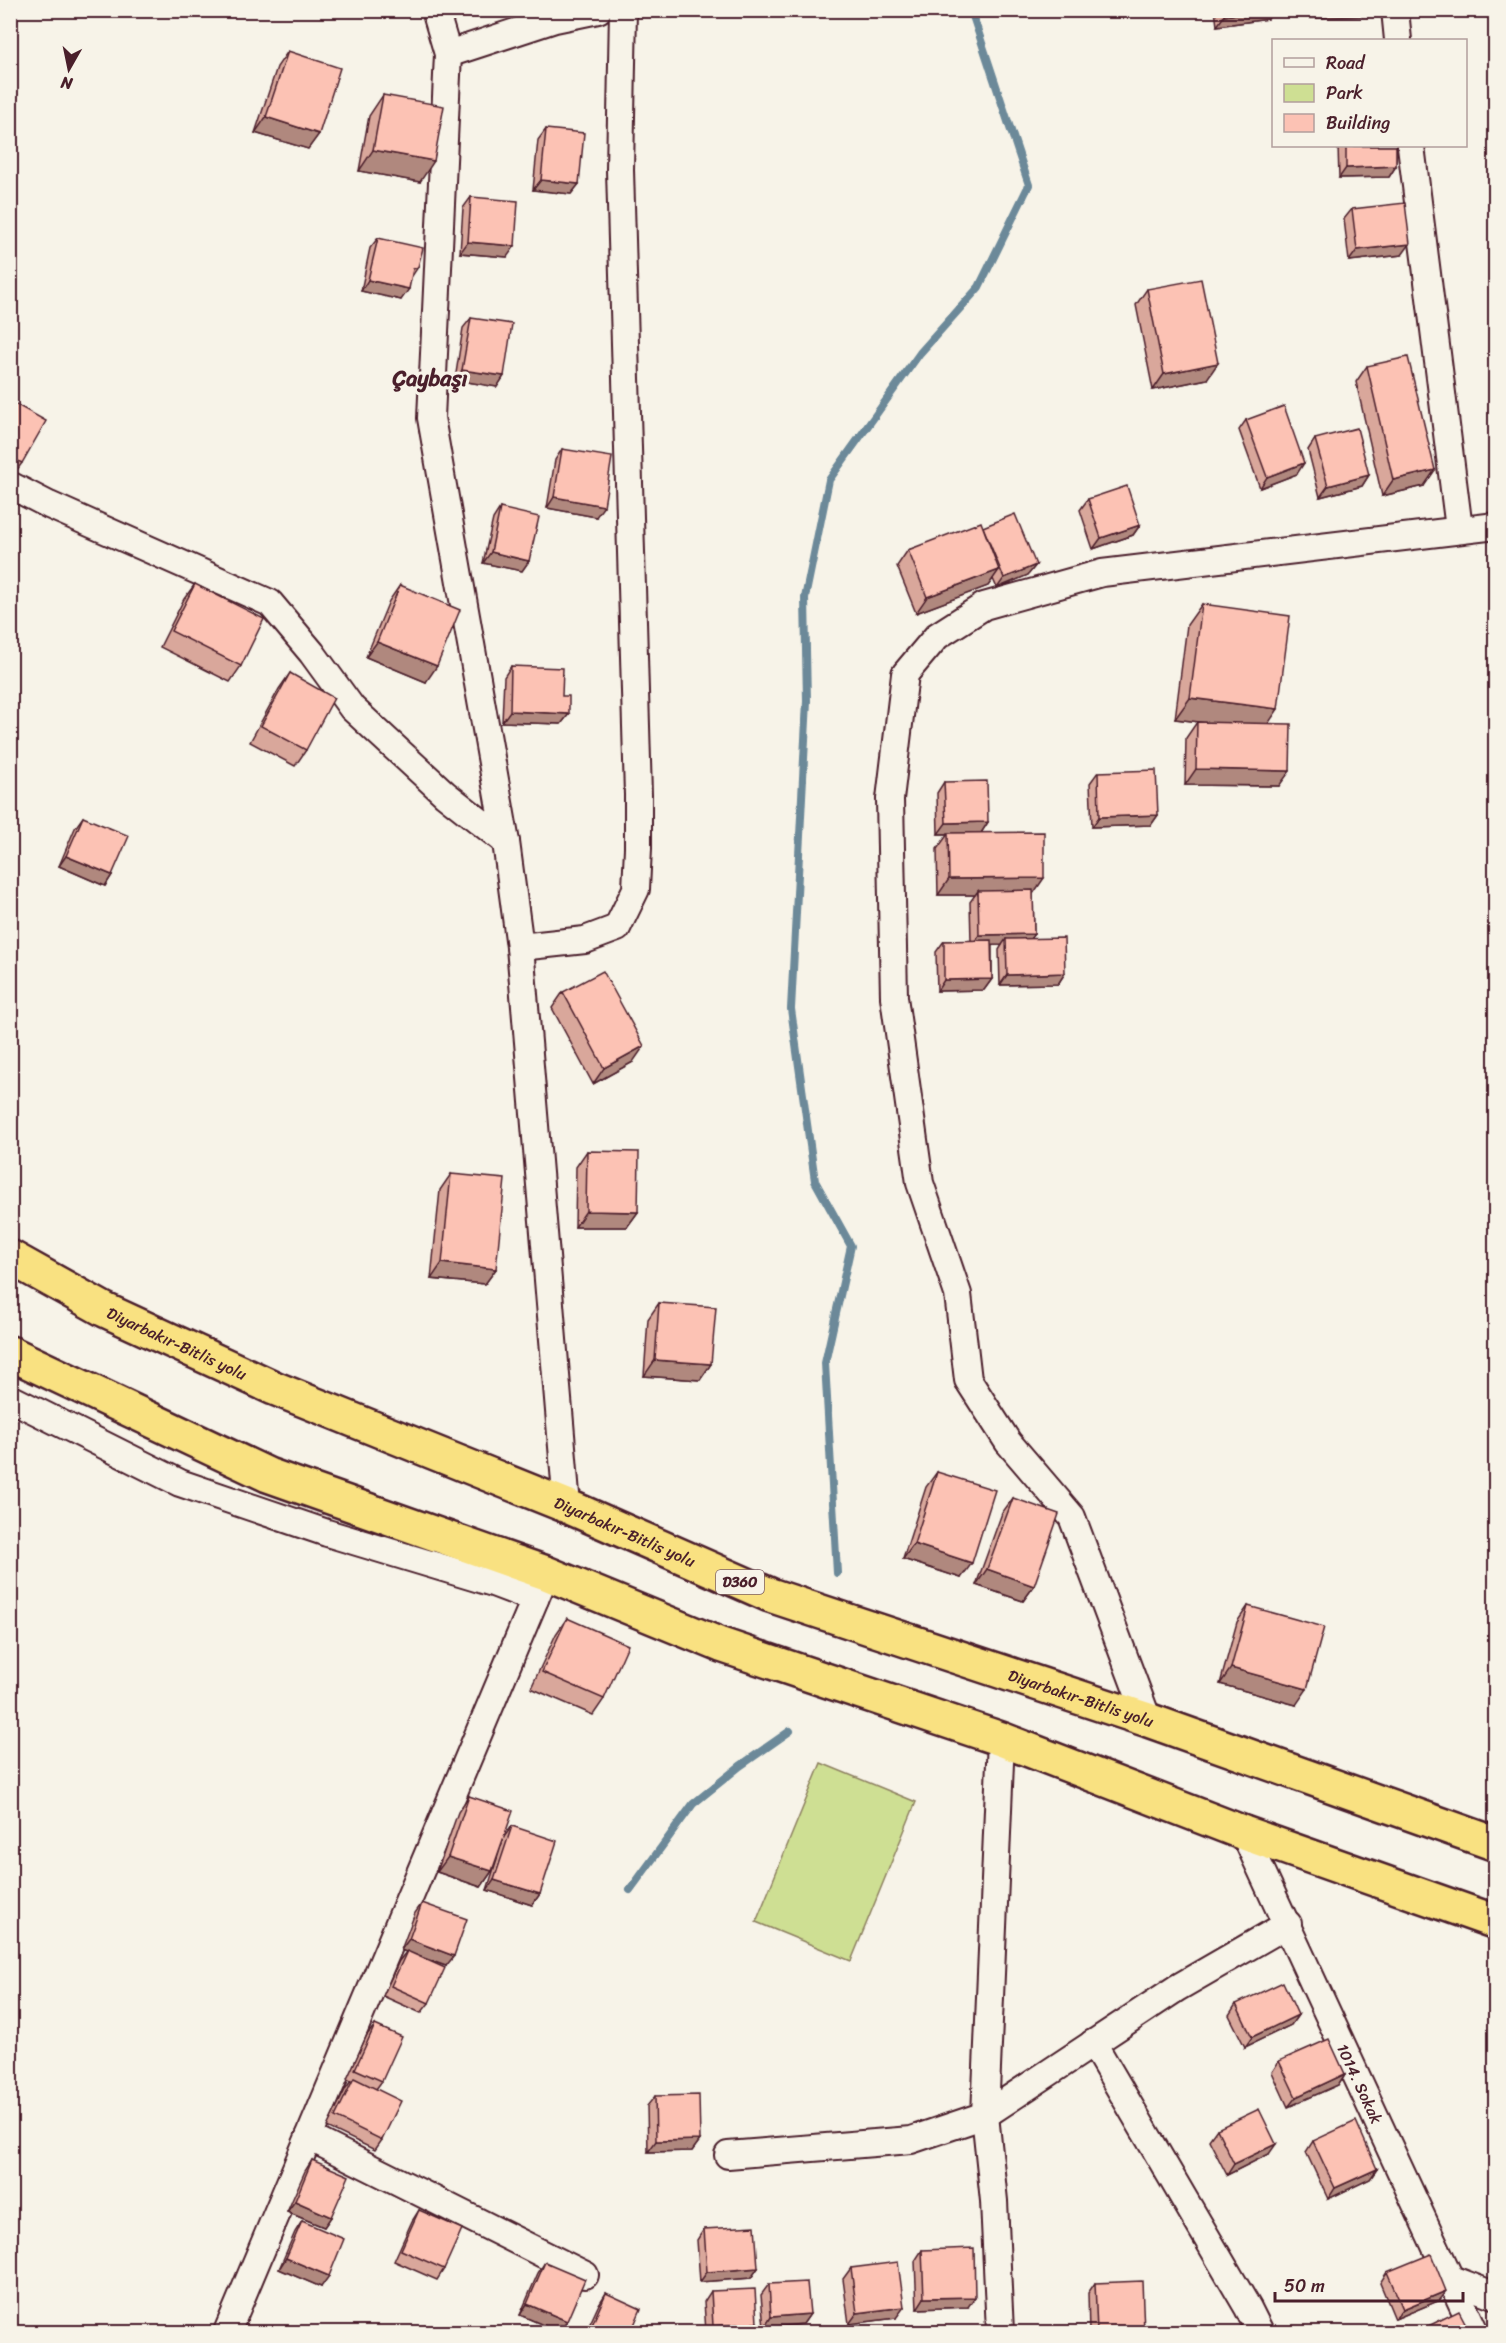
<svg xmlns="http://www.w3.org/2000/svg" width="1506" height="2343" font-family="Sriracha,sans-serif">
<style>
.green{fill:#cedf93;stroke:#8c7f5f;stroke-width:1.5}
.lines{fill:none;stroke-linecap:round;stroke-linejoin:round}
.stream{stroke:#6c8999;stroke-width:8}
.street-casing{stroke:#4a1f2b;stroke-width:30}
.highway-casing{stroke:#4a1f2b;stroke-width:38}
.street{stroke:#f7f3e8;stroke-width:26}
.highway{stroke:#f9e181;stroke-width:33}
.wall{fill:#d9a79b;stroke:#4a1f2b;stroke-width:1.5}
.shaded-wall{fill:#b0887e;stroke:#4a1f2b;stroke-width:1.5}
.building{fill:#fcc2b4;stroke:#4a1f2b;stroke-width:1.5}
.labels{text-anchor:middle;stroke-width:6;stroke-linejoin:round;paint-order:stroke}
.shield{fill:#f7f3e8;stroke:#7e5f64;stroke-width:1.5}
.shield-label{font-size:15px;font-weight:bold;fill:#4a1f2b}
.street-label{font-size:16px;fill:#4a1f2b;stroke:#f7f3e8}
.district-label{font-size:22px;font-weight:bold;fill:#4a1f2b;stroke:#f7f3e8}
</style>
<rect width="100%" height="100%" fill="#f7f3e8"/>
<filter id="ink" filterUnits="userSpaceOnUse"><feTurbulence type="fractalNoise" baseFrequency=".0167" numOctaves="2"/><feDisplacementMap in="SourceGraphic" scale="12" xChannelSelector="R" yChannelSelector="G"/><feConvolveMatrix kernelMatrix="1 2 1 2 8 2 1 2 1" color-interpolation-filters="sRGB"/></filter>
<g filter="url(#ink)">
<!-- green -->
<path class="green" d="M 821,1763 L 916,1802 L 851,1961 L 756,1922 Z"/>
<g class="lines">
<!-- stream -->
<g class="stream">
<path d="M 837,1573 L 825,1363 L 851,1246 L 815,1181 L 791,1009 L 807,701 L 805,598 L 829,480 L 920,353 L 979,287 L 1029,185 L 971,10"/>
<path d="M 630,1890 L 693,1804 L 740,1766 L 790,1731"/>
</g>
<defs>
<g id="street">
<path d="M 435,10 L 448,54 L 431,418 L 506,842 L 520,947 L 567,1506"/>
<path d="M 1395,10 L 1398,40"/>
<path d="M 448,54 L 555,19 L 598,10"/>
<path d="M 1411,146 L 1459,529"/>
<path d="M 10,485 L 49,505 L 270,603 L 312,653 L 352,708 L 445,794 L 506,842"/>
<path d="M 520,947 L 585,940 L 617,928 L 636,889 L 638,848 L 638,795 L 620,170 L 623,10"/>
<path d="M 10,1398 L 180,1483 L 327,1533 L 493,1583 L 535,1599"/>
<path d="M 1148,1720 L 1072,1517 L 1008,1442 L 968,1380 L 958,1294 L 920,1183 L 894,997 L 890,799 L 905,674 L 937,636 L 984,606 L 1102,573 L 1496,526"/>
<path id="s1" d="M 1244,1833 L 1475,2332"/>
<path d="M 1093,2043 L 1248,2308 L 1260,2332"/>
<path d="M 309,2137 L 585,2275"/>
<path d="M 728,2155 L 911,2140 L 985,2115 L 1177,1988 L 1288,1924"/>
<path d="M 1449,2278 L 1496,2296"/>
<path d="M 227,2332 L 546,1573"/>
<path d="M 1000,2332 L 994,2201 L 985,2115 L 1001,1739"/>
</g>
<g id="highway">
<path id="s2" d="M 10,1257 L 105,1310 L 274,1388 L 567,1506 L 770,1595 L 1148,1720 L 1496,1844"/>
<path d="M 10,1353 L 268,1475 L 546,1573 L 721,1645 L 1001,1739 L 1244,1833 L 1496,1922"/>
</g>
</defs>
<!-- street casing -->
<use href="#street" class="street-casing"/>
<!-- highway casing -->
<use href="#highway" class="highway-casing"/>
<!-- street -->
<use href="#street" class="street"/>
<!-- highway -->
<use href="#highway" class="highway"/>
</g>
<!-- wall -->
<g class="wall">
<path d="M 1215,10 L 1273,10 L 1268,19 L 1217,26 Z"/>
<path d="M 1306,10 L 1370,10 L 1366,16 L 1306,18 Z"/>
<path d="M 288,51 L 319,134 L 308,149 L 255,133 L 277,67 Z"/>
<path d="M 383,95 L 420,182 L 359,171 L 369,116 Z"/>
<path d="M 546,129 L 579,184 L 571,194 L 533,190 L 538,140 Z"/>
<path d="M 1338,146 L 1396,146 L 1396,166 L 1389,177 L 1339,178 Z"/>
<path d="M 471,197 L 507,257 L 460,253 L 463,208 Z"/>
<path d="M 1352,209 L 1402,255 L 1349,261 L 1344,219 Z"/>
<path d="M 378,238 L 418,267 L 412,276 L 401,300 L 361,291 L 370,248 Z"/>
<path d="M 1147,289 L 1207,379 L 1153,390 L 1136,305 Z"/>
<path d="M 471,318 L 504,376 L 497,387 L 455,380 L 463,328 Z"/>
<path d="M 1367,366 L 1424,486 L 1382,496 L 1356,382 Z"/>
<path d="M 10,401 L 22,463 L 14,474 L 10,471 Z"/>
<path d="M 1246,420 L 1297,474 L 1260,488 L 1239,430 Z"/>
<path d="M 1315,439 L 1369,475 L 1362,486 L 1320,497 L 1308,450 Z"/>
<path d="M 562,449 L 596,517 L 547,508 L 555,460 Z"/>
<path d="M 1088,499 L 1140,525 L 1133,535 L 1093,549 L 1080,510 Z"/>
<path d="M 500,508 L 529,561 L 522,571 L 483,563 L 493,519 Z"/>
<path d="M 983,527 L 1036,565 L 1028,575 L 997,588 L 993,579 L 988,586 L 916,613 L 897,566 L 908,550 Z"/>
<path d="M 195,584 L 241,666 L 230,682 L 160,647 L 184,599 Z"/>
<path d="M 400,585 L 426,682 L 366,657 L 389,601 Z"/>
<path d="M 1202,604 L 1269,723 L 1279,786 L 1185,785 L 1186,738 L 1197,722 L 1201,722 L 1175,719 L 1187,625 Z"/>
<path d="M 511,666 L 569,714 L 561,724 L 502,722 L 504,677 Z"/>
<path d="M 290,673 L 306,750 L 295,766 L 250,742 L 279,689 Z"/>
<path d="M 1098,772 L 1158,815 L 1151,825 L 1092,827 L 1090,783 Z"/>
<path d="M 944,782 L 988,822 L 981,833 L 1033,894 L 1034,934 L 1030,938 L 1065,973 L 1058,984 L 1000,985 L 999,950 L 1002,945 L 992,945 L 992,979 L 984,990 L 937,991 L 936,952 L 944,941 L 971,941 L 970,902 L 975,895 L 938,895 L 937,849 L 948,834 L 938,834 L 937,793 Z"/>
<path d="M 83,817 L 112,875 L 105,886 L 59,866 L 75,828 Z"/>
<path d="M 563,992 L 633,1062 L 593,1084 L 552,1008 Z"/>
<path d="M 587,1151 L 638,1212 L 627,1227 L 575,1227 L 576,1167 Z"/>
<path d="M 451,1174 L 496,1269 L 485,1284 L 431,1279 L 440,1190 Z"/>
<path d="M 659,1303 L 711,1364 L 700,1380 L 644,1376 L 648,1319 Z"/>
<path d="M 937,1472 L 961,1578 L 903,1559 L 926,1487 Z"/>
<path d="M 1013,1498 L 1034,1586 L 1023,1601 L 976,1585 L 1002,1513 Z"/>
<path d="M 1248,1606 L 1296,1705 L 1220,1684 L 1237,1622 Z"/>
<path d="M 567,1618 L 604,1699 L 593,1715 L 531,1688 L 556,1634 Z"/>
<path d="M 469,1796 L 492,1871 L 481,1887 L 437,1872 L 458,1812 Z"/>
<path d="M 512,1826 L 540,1894 L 532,1905 L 487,1890 L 504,1837 Z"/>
<path d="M 422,1903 L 446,1966 L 418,1956 L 429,2003 L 421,2013 L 383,1996 L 399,1961 L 406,1952 L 401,1950 L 415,1913 Z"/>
<path d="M 1236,2004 L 1298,2015 L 1291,2025 L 1245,2047 L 1229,2015 Z"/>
<path d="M 375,2025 L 382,2081 L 376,2089 L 382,2140 L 375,2150 L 327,2127 L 346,2088 L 351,2081 L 347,2079 L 367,2035 Z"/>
<path d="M 1279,2061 L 1345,2074 L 1338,2085 L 1288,2107 L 1272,2072 Z"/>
<path d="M 655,2096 L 700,2140 L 692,2151 L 648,2152 L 647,2106 Z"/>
<path d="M 1217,2129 L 1269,2154 L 1227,2175 L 1209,2140 Z"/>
<path d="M 1313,2141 L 1377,2169 L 1370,2179 L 1328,2199 L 1306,2152 Z"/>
<path d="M 312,2160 L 331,2217 L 324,2227 L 287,2212 L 305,2171 Z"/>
<path d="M 419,2210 L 444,2269 L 437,2280 L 394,2261 L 412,2221 Z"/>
<path d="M 302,2221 L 321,2287 L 279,2269 L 295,2232 Z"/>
<path d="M 704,2229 L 758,2268 L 751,2278 L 700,2282 L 697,2240 Z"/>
<path d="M 922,2250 L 968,2307 L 917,2309 L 915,2261 Z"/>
<path d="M 545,2262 L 560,2332 L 520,2315 L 538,2273 Z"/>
<path d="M 851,2268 L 896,2318 L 849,2324 L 843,2279 Z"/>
<path d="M 1387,2272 L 1438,2301 L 1395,2319 L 1380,2283 Z"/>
<path d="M 1095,2283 L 1144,2332 L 1089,2332 L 1088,2293 Z"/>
<path d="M 769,2284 L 810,2314 L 803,2324 L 764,2328 L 761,2295 Z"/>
<path d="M 711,2291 L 757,2323 L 750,2332 L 706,2332 L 704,2302 Z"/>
<path d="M 606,2293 L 631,2332 L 586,2332 L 599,2304 Z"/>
</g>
<!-- shaded-wall -->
<g class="shaded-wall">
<path d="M 1260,10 L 1273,10 L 1268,19 L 1217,26 L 1224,16 Z"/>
<path d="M 1311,10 L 1370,10 L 1366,16 L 1306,18 Z"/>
<path d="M 266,117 L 319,134 L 308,149 L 255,133 Z"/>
<path d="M 373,150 L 434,161 L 420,182 L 359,171 Z"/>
<path d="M 1396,166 L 1389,177 L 1339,178 L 1346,168 Z"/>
<path d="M 541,180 L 579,184 L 571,194 L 533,190 Z"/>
<path d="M 468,242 L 515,246 L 507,257 L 460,253 Z"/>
<path d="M 1410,244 L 1402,255 L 1349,261 L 1357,250 Z"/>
<path d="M 368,280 L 409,289 L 401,300 L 361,291 Z"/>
<path d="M 1218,363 L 1207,379 L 1153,390 L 1164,374 Z"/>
<path d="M 462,370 L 504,376 L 497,387 L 455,380 Z"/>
<path d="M 1304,463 L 1297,474 L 1260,488 L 1267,477 Z"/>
<path d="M 1435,470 L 1424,486 L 1382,496 L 1393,480 Z"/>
<path d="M 1369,475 L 1362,486 L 1320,497 L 1328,486 Z"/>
<path d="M 554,497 L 604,506 L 596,517 L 547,508 Z"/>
<path d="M 1140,525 L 1133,535 L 1093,549 L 1101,538 Z"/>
<path d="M 491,552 L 529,561 L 522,571 L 483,563 Z"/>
<path d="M 1036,565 L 1028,575 L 997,588 L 1004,578 Z"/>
<path d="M 999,570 L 988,586 L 916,613 L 927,597 Z"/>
<path d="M 377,642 L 437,666 L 426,682 L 366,657 Z"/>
<path d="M 1190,698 L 1278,709 L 1264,730 L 1175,719 Z"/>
<path d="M 510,711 L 569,714 L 561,724 L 502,722 Z"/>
<path d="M 1196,769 L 1290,771 L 1279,786 L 1185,785 Z"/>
<path d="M 1158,815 L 1151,825 L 1092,827 L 1099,817 Z"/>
<path d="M 988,822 L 981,833 L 938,834 L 946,823 Z"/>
<path d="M 66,856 L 112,875 L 105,886 L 59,866 Z"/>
<path d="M 1044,878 L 1033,894 L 978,895 L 978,891 L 975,895 L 938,895 L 949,879 Z"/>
<path d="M 1034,934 L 1026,944 L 1006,939 L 1002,945 L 972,946 L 979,935 Z"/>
<path d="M 1065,973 L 1058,984 L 1000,985 L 1007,975 Z"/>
<path d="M 992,979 L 984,990 L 937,991 L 944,980 Z"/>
<path d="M 644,1046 L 633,1062 L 593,1084 L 604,1068 Z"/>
<path d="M 586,1211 L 638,1212 L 627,1227 L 575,1227 Z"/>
<path d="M 442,1263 L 496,1269 L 485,1284 L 431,1279 Z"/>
<path d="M 655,1360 L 711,1364 L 700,1380 L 644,1376 Z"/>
<path d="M 914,1544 L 972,1563 L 961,1578 L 903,1559 Z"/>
<path d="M 987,1569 L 1034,1586 L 1023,1601 L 976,1585 Z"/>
<path d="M 1231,1668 L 1307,1689 L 1296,1705 L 1220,1684 Z"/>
<path d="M 448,1857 L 492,1871 L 481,1887 L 437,1872 Z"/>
<path d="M 494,1880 L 540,1894 L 532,1905 L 487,1890 Z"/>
<path d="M 409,1939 L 454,1956 L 446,1966 L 401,1950 Z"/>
<path d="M 1298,2015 L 1291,2025 L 1245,2047 L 1252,2037 Z"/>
<path d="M 1345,2074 L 1338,2085 L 1288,2107 L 1296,2097 Z"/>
<path d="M 700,2140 L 692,2151 L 648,2152 L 656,2141 Z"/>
<path d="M 1276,2144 L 1269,2154 L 1227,2175 L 1234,2164 Z"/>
<path d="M 1377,2169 L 1370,2179 L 1328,2199 L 1335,2188 Z"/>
<path d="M 295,2201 L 331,2217 L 324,2227 L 287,2212 Z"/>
<path d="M 286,2258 L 329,2276 L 321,2287 L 279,2269 Z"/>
<path d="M 758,2268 L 751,2278 L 700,2282 L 707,2272 Z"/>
<path d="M 1446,2291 L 1438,2301 L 1395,2319 L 1403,2309 Z"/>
<path d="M 975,2297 L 968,2307 L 917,2309 L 924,2298 Z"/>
<path d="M 527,2304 L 567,2321 L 560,2332 L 520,2315 Z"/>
<path d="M 904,2307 L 896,2318 L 849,2324 L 857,2313 Z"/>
<path d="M 810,2314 L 803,2324 L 764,2328 L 771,2317 Z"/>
<path d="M 757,2323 L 750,2332 L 709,2332 L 713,2326 Z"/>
</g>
<!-- building -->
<g class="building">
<path d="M 1224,10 L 1260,10 L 1224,16 Z"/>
<path d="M 288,51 L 340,68 L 319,134 L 266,117 Z"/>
<path d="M 383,95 L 444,106 L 434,161 L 373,150 Z"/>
<path d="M 546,129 L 584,133 L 579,184 L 541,180 Z"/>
<path d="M 1346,146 L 1396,146 L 1396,166 L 1346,168 Z"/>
<path d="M 471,197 L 518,201 L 515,246 L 468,242 Z"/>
<path d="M 1405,203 L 1410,244 L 1357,250 L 1352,209 Z"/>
<path d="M 378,238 L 423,248 L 418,267 L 413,269 L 409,289 L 368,280 Z"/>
<path d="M 1201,279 L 1218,363 L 1164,374 L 1147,289 Z"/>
<path d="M 471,318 L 512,324 L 504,376 L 462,370 Z"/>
<path d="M 1408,357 L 1435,470 L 1393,480 L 1367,366 Z"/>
<path d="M 10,401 L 46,421 L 22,463 L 10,457 Z"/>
<path d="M 1284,406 L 1304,463 L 1267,477 L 1246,420 Z"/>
<path d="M 1357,428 L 1369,475 L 1328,486 L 1315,439 Z"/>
<path d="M 562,449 L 612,457 L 604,506 L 554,497 Z"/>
<path d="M 1127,486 L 1140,525 L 1101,538 L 1088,499 Z"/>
<path d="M 500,508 L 539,517 L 529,561 L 491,552 Z"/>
<path d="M 1015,514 L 1036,565 L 1004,578 L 983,527 Z"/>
<path d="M 981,522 L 999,570 L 927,597 L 908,550 Z"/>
<path d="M 195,584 L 264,619 L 241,666 L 171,631 Z"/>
<path d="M 400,585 L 460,610 L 437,666 L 377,642 Z"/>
<path d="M 1202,604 L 1290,616 L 1278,709 L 1190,698 Z"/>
<path d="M 511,666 L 563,668 L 562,696 L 569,696 L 569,714 L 510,711 Z"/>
<path d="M 290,673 L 334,698 L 306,750 L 261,726 Z"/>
<path d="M 1197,722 L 1291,724 L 1290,771 L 1196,769 Z"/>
<path d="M 1156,770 L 1158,815 L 1099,817 L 1098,772 Z"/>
<path d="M 987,781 L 988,822 L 946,823 L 944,782 Z"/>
<path d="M 83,817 L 129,836 L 112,875 L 66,856 Z"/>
<path d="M 1044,832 L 1044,878 L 949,879 L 948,833 Z"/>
<path d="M 1033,890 L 1034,934 L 979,935 L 978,891 Z"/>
<path d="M 1064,938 L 1065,973 L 1007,975 L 1006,939 Z"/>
<path d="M 991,940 L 992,979 L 944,980 L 944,941 Z"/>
<path d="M 603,971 L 644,1046 L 604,1068 L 563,992 Z"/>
<path d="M 587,1151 L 639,1152 L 638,1212 L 586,1211 Z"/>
<path d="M 451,1174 L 505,1179 L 496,1269 L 442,1263 Z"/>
<path d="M 659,1303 L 716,1307 L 711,1364 L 655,1360 Z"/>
<path d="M 937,1472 L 995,1490 L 972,1563 L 914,1544 Z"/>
<path d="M 1013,1498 L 1059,1514 L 1034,1586 L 987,1569 Z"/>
<path d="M 1248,1606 L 1324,1627 L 1307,1689 L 1231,1668 Z"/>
<path d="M 567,1618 L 628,1645 L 604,1699 L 542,1672 Z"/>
<path d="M 469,1796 L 513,1811 L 492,1871 L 448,1857 Z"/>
<path d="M 512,1826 L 557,1841 L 540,1894 L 494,1880 Z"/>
<path d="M 422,1903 L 467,1919 L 454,1956 L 409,1939 Z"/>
<path d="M 407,1951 L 445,1968 L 429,2003 L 391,1986 Z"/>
<path d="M 1283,1982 L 1298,2015 L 1252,2037 L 1236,2004 Z"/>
<path d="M 375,2025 L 402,2037 L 382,2081 L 355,2069 Z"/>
<path d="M 1329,2039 L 1345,2074 L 1296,2097 L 1279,2061 Z"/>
<path d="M 354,2078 L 401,2101 L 382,2140 L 335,2117 Z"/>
<path d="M 699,2095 L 700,2140 L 656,2141 L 655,2096 Z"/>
<path d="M 1259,2109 L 1276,2144 L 1234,2164 L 1217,2129 Z"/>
<path d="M 1356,2121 L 1377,2169 L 1335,2188 L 1313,2141 Z"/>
<path d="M 312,2160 L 349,2176 L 331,2217 L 295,2201 Z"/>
<path d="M 419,2210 L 462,2229 L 444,2269 L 401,2250 Z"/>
<path d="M 302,2221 L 344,2239 L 329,2276 L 286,2258 Z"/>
<path d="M 755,2226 L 758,2268 L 707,2272 L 704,2229 Z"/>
<path d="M 974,2248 L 975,2297 L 924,2298 L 922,2250 Z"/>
<path d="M 1431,2254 L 1446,2291 L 1403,2309 L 1387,2272 Z"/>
<path d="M 545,2262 L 585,2279 L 567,2321 L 527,2304 Z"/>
<path d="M 898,2262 L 904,2307 L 857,2313 L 851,2268 Z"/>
<path d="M 1142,2281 L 1144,2332 L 1097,2332 L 1095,2283 Z"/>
<path d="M 807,2282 L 810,2314 L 771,2317 L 769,2284 Z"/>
<path d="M 755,2289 L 757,2323 L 713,2326 L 711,2291 Z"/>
<path d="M 606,2293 L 641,2309 L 631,2332 L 589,2332 Z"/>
<path d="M 1459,2311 L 1470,2332 L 1416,2332 Z"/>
</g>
</g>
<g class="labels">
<!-- shield labels -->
<rect class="shield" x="716" y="1570" width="48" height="24" rx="4.5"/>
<g class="shield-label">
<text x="740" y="1587">D360</text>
</g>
<!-- street labels -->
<g class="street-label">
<text dy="6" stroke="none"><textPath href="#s2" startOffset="188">Diyarbakır-Bitlis yolu</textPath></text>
<text dy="6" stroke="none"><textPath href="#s2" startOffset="674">Diyarbakır-Bitlis yolu</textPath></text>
<text dy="6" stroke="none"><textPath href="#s2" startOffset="1160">Diyarbakır-Bitlis yolu</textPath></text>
<text dy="6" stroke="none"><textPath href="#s1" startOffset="276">1014. Sokak</textPath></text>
</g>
<!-- district labels -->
<g class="district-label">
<text x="430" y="386">Çaybaşı</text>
</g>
</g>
<!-- margin -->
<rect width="1506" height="2343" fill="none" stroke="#f7f3e8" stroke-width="36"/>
<rect x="18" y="18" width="1470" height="2307" fill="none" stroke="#4a1f2b" stroke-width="2" filter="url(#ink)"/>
<!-- legend -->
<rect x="1272" y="39" width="195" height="108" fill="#f7f3e8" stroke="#b29e9c" stroke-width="1.5"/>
<rect x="1284" y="58" width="30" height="9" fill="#f7f3e8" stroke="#b29e9c" stroke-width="1.5"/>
<text x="1326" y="69" font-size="18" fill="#4a1f2b">Road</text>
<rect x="1284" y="84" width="30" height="18" fill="#cedf93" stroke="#b29e9c" stroke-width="1.5"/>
<text x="1326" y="99" font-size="18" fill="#4a1f2b">Park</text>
<rect x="1284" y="114" width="30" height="18" fill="#fcc2b4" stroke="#b29e9c" stroke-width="1.5"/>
<text x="1326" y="129" font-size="18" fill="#4a1f2b">Building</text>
<!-- north arrow -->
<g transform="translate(69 69) rotate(189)" stroke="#f7f3e8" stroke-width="4.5" paint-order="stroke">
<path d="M0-4.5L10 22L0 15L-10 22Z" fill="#4a1f2b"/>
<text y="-9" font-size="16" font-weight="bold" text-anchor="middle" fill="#4a1f2b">N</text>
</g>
<!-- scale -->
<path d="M1275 2292v9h188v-9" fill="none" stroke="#4a1f2b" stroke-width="3"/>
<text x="1284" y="2292" font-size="18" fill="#4a1f2b" stroke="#f7f3e8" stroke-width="4.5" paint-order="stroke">50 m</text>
</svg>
